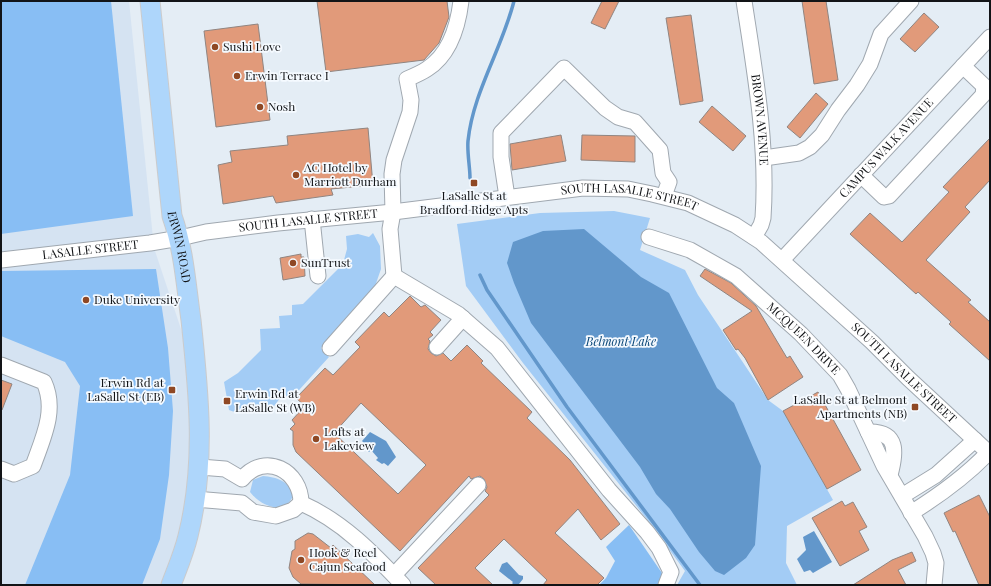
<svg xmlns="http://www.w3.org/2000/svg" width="991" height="586" font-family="'Playfair Display',serif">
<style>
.built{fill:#d5e3f2}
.green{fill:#a3ccf5}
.forest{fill:#88bef4}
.water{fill:#6297cb}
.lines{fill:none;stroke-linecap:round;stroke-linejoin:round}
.stream{stroke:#6297cb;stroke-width:3.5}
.building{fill:#e19a7a;stroke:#908581;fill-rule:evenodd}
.minor-casing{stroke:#a0a8b0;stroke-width:17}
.major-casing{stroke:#cbcbcc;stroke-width:21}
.minor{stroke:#fff;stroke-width:15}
.major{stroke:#aed6fb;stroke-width:19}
.poi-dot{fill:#8f4824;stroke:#f5faff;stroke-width:1.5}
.labels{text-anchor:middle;stroke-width:3.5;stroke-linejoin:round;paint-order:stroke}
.poi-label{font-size:12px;fill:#121417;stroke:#f5faff;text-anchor:start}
.street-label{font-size:12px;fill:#121417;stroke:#f5faff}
.park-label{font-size:12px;font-style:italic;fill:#0b4879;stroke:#f5faff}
</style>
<rect width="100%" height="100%" fill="#e4edf5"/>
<!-- built -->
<path class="built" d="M 1,1 L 129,1 L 154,248 L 189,353 L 196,468 L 168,585 L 1,585 Z"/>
<!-- green -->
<g class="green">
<path d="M 614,211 L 650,218 L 640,250 L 685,270 L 698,295 L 768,400 L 783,411 L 833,500 L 787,526 L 786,563 L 797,585 L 677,585 L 685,571 L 646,518 L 523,363 L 466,286 L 457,224 L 540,213 Z"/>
<path d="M 373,233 L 380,246 L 381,269 L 373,292 L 321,348 L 329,357 L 290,400 L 284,393 L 271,410 L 262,411 L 262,407 L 249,408 L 237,413 L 229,410 L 224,382 L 238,373 L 261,350 L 260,329 L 280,328 L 279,316 L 292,315 L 292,305 L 303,304 L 338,269 L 344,260 L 347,249 L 346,236 L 358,234 L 369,237 Z"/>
<path d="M 263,476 C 276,477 290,481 293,496 C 284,517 260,505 250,492 L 253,480 Z"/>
</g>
<!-- forest -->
<g class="forest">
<path d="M 1,1 L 111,1 L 133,216 L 1,234 Z"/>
<path d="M 156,269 L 168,348 L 173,411 L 169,475 L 160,539 L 142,585 L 25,585 L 70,475 L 80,386 L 65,362 L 1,336 L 1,271 Z"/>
<path d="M 629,525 L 664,576 L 658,585 L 599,585 L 606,578 L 615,561 L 606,547 Z"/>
</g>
<!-- water -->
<g class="water">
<path d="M 584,229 L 641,277 L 669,293 L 717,388 L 734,403 L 761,466 L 755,545 L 746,558 L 724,575 L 715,571 L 699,552 L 670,509 L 656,494 L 640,467 L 531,323 L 514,283 L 507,263 L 513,242 L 543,231 Z"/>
<path d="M 370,432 L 386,441 L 396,457 L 388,466 L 384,463 L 382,464 L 376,460 L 378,458 L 371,450 L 369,452 L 363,447 L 365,444 L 362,441 Z"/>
<path d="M 814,531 L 832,562 L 813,573 L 810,570 L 804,572 L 797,559 L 806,550 L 803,537 Z"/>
<path d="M 507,562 L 519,575 L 523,576 L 523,579 L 519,584 L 514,585 L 512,583 L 513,582 L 499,571 L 502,564 Z"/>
</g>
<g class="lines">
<!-- stream -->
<g class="stream">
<path d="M 470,178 C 470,167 467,153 468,141 C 473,92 502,49 514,1"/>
<path d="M 480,275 L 487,290 L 567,407 L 700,585"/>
</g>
</g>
<!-- building -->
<g class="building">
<path d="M 317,1 L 447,1 L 449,17 L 439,43 L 424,60 L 326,72 Z"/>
<path d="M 602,1 L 619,1 L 605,29 L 591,23 Z"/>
<path d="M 802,1 L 826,1 L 838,80 L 814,84 Z"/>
<path d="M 924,13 L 939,27 L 915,52 L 900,39 Z"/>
<path d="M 691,15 L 703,101 L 680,105 L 666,18 Z"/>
<path d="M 258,24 L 270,120 L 216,127 L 204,31 Z"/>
<path d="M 816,93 L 828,104 L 800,138 L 787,127 Z"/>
<path d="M 712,106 L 746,136 L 733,151 L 699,122 Z"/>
<path d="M 368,128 L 373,185 L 331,189 L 333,195 L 276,203 L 273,196 L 223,204 L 218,165 L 232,162 L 230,151 L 288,145 L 287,136 Z"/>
<path d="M 561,135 L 566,161 L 512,170 L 510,144 Z"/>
<path d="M 582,135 L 635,136 L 635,162 L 581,160 Z"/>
<path d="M 990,138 L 990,180 L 965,207 L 970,212 L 926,260 L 971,300 L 968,302 L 990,322 L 990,361 L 949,324 L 951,322 L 918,292 L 916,294 L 850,234 L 870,213 L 902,242 L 949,192 L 943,187 Z"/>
<path d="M 301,254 L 301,257 L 304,257 L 305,276 L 283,280 L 280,258 Z"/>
<path d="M 705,269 L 731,283 L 756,306 L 787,358 L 790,356 L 803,377 L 768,400 L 745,358 L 738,349 L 736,350 L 723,330 L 752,311 L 700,276 Z"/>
<path d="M 410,296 L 421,307 L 425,305 L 441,320 L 430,332 L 433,335 L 428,339 L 430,341 L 428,349 L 431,353 L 436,356 L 443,353 L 451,361 L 467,345 L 483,361 L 481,363 L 532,412 L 527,418 L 570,460 L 620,524 L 601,540 L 578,509 L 555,533 L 604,578 L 597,585 L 543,585 L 547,580 L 504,539 L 475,568 L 493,585 L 436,585 L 418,568 L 489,495 L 485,491 L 487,487 L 484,479 L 480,476 L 471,479 L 469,476 L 400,551 L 296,452 L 293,445 L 293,431 L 290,429 L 295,424 L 292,420 L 305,406 L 296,398 L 325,368 L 333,375 L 360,347 L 355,342 L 384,312 L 389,317 ZM 361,403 L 426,465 L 398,494 L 334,433 Z"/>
<path d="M 1,380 L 12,384 L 2,410 L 1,409 Z"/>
<path d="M 818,392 L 861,470 L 827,489 L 783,411 Z"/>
<path d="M 979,495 L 990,517 L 990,585 L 979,585 L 955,531 L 953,532 L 944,513 Z"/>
<path d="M 842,501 L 845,506 L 853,502 L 867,527 L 859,531 L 869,550 L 840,566 L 812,518 Z"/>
<path d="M 308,533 L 313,534 L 331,548 L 333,545 L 375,585 L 301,584 L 293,577 L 289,568 L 292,551 L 295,549 L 295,541 Z"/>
<path d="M 912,552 L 916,561 L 898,570 L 906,585 L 853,585 L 892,560 Z"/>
</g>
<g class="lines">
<defs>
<g id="minor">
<path id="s1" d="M 744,1 C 755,73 768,145 763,218 L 761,225 L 754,237"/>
<path d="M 764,158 L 799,153 L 810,147 L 822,135 L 838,110 L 857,85 L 870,64 L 881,34 L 911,1"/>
<path d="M 861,175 L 884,197 L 889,196 L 983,95 L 984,86 L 963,66"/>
<path d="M 507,197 L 501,157 L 501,133 L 564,68 L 605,108 L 618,117 L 635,122 L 660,150 L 663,173 L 669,182 L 664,196"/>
<path d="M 312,219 L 318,276"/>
<path id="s2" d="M 649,237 L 690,250 L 736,276 L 801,334 L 840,375 L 848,389 L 884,466 L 925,536 L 933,553 L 936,563 L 934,585"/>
<path id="s3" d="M 1,260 L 150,243 L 180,238 L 206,232 L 278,223 L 393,212 L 583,188 L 628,189 L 652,194 L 688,203 L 735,225 L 761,242 L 872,342 L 908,378 L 990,454"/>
<path id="s4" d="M 782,260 L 990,37"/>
<path d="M 394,276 L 390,229 L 393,212 L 392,174 L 394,160 L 410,112 L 411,100 L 407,79 C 414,76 421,73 427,69 C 449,55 458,26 461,1"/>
<path d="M 437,347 L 463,318"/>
<path d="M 330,348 L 394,276 L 458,314 L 497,348 L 609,490 L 647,532 L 659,548 L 671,572 L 666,585"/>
<path d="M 1,365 L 44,382 C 57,410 43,438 33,466 L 14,474 L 1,469"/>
<path d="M 868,432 C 899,431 896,453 890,475"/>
<path d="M 200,467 L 225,469 L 242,479 C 265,451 301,471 301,503"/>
<path d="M 902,496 L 936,475 L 975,440"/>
<path d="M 195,499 L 242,503 L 253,512 L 276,516 L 293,510 L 301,503"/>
<path d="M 301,503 C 342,521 373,553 403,585"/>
<path d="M 911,513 C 940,495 965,477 988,453"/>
<path d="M 394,575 L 478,485"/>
</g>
<g id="major">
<path id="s5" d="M 150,1 L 172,216 C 184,250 186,285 191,320 C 199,394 206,464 188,536 C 184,553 177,569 171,585"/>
</g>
</defs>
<!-- minor casing -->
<use href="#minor" class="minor-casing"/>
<!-- major casing -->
<use href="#major" class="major-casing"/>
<!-- minor -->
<use href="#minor" class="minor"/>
<!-- major -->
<use href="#major" class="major"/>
</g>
<!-- markers -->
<g class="poi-dot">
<circle cx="215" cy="47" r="4"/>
<circle cx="237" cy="76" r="4"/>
<circle cx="260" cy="107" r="4"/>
<circle cx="296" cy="175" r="4"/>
<rect x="470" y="179" width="8" height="8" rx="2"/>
<circle cx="293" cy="263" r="4"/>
<circle cx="86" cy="300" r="4"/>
<rect x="168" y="386" width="8" height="8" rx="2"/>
<rect x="223" y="397" width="8" height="8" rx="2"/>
<rect x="911" y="403" width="8" height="8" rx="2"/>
<circle cx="316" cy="439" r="4"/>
<circle cx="301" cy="560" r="4"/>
</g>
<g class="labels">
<!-- poi labels -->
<g class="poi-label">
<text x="223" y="51">Sushi Love</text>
<text x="245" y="80">Erwin Terrace I</text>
<text x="268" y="111">Nosh</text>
<text x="304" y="172">AC Hotel by<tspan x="304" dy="14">Marriott Durham</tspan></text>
<text x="474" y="200" text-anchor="middle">LaSalle St at<tspan x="474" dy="14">Bradford Ridge Apts</tspan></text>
<text x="301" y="267">SunTrust</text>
<text x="94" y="304">Duke University</text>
<text x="164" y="387" text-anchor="end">Erwin Rd at<tspan x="164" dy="14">LaSalle St (EB)</tspan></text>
<text x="235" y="398">Erwin Rd at<tspan x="235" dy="14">LaSalle St (WB)</tspan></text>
<text x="907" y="404" text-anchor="end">LaSalle St at Belmont<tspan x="907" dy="14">Apartments (NB)</tspan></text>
<text x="324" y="436">Lofts at<tspan x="324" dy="14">Lakeview</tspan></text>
<text x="309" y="557">Hook &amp; Reel<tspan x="309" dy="14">Cajun Seafood</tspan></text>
</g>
<!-- street labels -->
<g class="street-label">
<text dy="4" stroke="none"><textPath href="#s1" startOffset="120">BROWN AVENUE</textPath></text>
<text dy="4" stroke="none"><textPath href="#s4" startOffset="153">CAMPUS WALK AVENUE</textPath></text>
<text dy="4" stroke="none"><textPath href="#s3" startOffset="634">SOUTH LASALLE STREET</textPath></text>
<text dy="4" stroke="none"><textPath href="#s3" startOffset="310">SOUTH LASALLE STREET</textPath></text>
<text dy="4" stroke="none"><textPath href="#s5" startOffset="248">ERWIN ROAD</textPath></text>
<text dy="4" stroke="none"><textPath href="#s3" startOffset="90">LASALLE STREET</textPath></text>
<text dy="4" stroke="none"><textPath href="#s2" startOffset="188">MCQUEEN DRIVE</textPath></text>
<text dy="4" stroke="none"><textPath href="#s3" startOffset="970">SOUTH LASALLE STREET</textPath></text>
</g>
<!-- park labels -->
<g class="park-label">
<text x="621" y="346">Belmont Lake</text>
</g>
</g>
<!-- border -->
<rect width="991" height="586" fill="none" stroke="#121417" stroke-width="4"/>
</svg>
